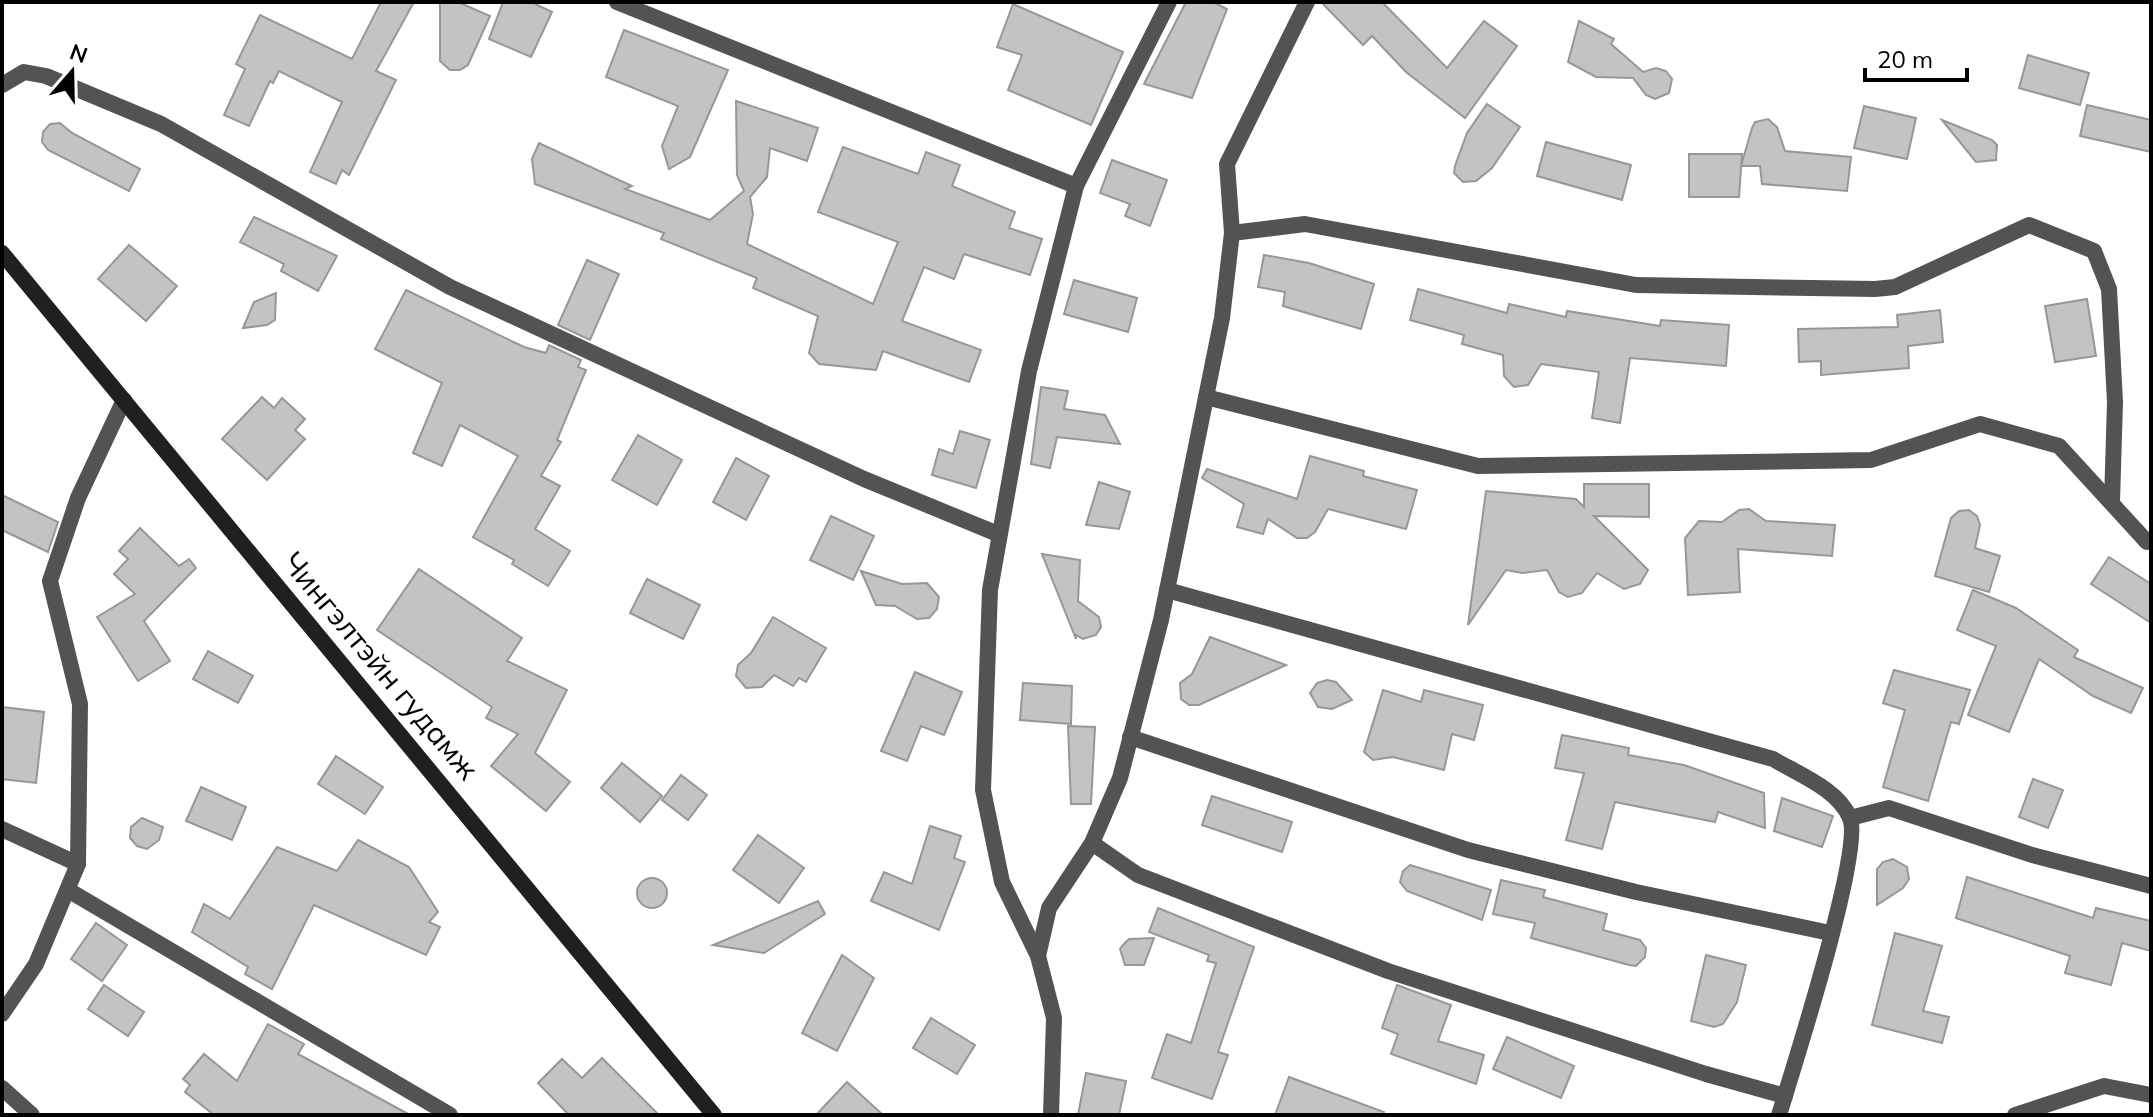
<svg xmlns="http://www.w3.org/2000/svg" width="2153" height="1117" font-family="Mulish,sans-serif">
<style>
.building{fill:#c3c3c3;stroke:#979797;stroke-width:2}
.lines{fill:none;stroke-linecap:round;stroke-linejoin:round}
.minor{stroke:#535353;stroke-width:16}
.secondary{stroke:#202020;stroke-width:16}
.labels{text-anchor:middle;stroke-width:6;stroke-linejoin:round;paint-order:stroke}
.street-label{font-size:30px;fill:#000;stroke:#fff}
</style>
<rect width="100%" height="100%" fill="#fff"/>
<!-- building -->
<g class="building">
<path d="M 381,2 L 414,2 L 376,71 L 396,80 L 349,175 L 342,170 L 336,184 L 310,172 L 342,102 L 279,71 L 273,83 L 270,81 L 249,126 L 224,115 L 245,69 L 236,64 L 260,15 L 352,59 Z"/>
<path d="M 440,2 L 458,2 L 490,16 L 468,65 L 460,70 L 450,70 L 440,61 Z"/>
<path d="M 503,2 L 531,2 L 552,12 L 531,57 L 489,39 Z"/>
<path d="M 1186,2 L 1213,2 L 1227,9 L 1192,98 L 1144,84 Z"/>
<path d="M 1321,2 L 1382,2 L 1447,68 L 1484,21 L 1517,46 L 1465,118 L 1406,72 L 1372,36 L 1363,45 Z"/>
<path d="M 1013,4 L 1123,52 L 1091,125 L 1008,90 L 1022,55 L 997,47 Z"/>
<path d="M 1579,21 L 1614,39 L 1611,44 L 1643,72 L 1656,68 L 1666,71 L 1672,79 L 1669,93 L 1655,99 L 1646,95 L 1633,78 L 1596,77 L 1568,62 Z"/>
<path d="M 624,30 L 728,70 L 690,157 L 669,169 L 662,146 L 678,106 L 606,77 Z"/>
<path d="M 2028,55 L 2089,73 L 2080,105 L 2019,88 Z"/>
<path d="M 736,101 L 818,128 L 807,161 L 770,148 L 767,177 L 750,197 L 753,214 L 747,244 L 873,304 L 898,242 L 818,212 L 843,147 L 918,174 L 926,152 L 960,165 L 952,186 L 1015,212 L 1009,228 L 1042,239 L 1030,275 L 964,254 L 954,279 L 924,267 L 902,321 L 981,350 L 969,382 L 883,351 L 876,370 L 819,364 L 809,353 L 818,316 L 753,288 L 757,278 L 661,239 L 664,233 L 535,184 L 532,159 L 539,143 L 632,186 L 625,189 L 710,220 L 744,191 L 737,175 Z"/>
<path d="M 1487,104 L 1520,127 L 1492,168 L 1476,181 L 1463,182 L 1454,173 L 1455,166 L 1467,133 Z"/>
<path d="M 2087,105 L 2151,120 L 2151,152 L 2080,136 Z"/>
<path d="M 1864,106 L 1916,118 L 1907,159 L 1854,148 Z"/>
<path d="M 1768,119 L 1777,127 L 1785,151 L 1851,157 L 1847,191 L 1762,184 L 1760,166 L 1741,166 L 1752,128 L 1755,122 Z"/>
<path d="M 1942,120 L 1992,140 L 1997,145 L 1996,160 L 1976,162 Z"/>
<path d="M 60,123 L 72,133 L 140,169 L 129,191 L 48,150 L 42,142 L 43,132 L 50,124 Z"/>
<path d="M 1546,142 L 1631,165 L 1622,200 L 1537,176 Z"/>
<path d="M 1689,154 L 1742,154 L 1739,197 L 1689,197 Z"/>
<path d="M 1112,160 L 1167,180 L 1150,226 L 1125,216 L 1130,204 L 1100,193 Z"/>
<path d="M 254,217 L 337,256 L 318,291 L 281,271 L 284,264 L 240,242 Z"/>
<path d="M 129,245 L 177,286 L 146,321 L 98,279 Z"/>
<path d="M 1264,255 L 1309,263 L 1374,284 L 1361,329 L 1283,306 L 1285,292 L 1258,287 Z"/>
<path d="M 587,260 L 619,274 L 590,340 L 558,325 Z"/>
<path d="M 1074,280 L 1137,298 L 1128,332 L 1064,314 Z"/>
<path d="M 1418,289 L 1507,313 L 1509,304 L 1566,317 L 1567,311 L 1660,326 L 1661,320 L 1729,325 L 1726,366 L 1630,358 L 1620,423 L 1592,418 L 1599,372 L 1541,364 L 1528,385 L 1514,387 L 1504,376 L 1503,355 L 1462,344 L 1464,335 L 1410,320 Z"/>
<path d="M 406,290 L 524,347 L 546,353 L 549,345 L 581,360 L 578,367 L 586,370 L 557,440 L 561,442 L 541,476 L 560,486 L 535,529 L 570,551 L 548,586 L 512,564 L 514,560 L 473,537 L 518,456 L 460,425 L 442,466 L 413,453 L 442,383 L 375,349 Z"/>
<path d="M 276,293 L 275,320 L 267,325 L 243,328 L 254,302 Z"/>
<path d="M 2087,299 L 2096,356 L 2055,362 L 2045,306 Z"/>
<path d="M 1940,310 L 1943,342 L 1908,346 L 1909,368 L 1821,375 L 1821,361 L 1799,362 L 1798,329 L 1898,327 L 1897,315 Z"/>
<path d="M 1041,387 L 1068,391 L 1064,409 L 1105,415 L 1120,444 L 1057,437 L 1050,468 L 1031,464 Z"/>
<path d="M 262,397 L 274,408 L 282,398 L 305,419 L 295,430 L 305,439 L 267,480 L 222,439 Z"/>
<path d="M 960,431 L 990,440 L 976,488 L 932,475 L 939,449 L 953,454 Z"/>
<path d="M 638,435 L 682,460 L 657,505 L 612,480 Z"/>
<path d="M 1310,456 L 1364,471 L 1363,476 L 1417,490 L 1406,529 L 1328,509 L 1315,532 L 1307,538 L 1297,538 L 1268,519 L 1263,534 L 1237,527 L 1244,504 L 1202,478 L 1207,469 L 1297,499 Z"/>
<path d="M 736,458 L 769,476 L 746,520 L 713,502 Z"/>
<path d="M 1099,482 L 1130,492 L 1119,529 L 1086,525 Z"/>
<path d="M 1584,484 L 1649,484 L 1649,517 L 1594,516 L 1648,570 L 1640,584 L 1624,589 L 1597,573 L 1582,593 L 1568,597 L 1559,592 L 1547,570 L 1522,573 L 1506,570 L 1468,625 L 1486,491 L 1576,499 L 1584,507 Z"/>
<path d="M 2,495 L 58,522 L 48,552 L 2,530 Z"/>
<path d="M 1749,509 L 1766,521 L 1835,525 L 1832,556 L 1738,549 L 1740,592 L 1688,595 L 1685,538 L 1699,521 L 1722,522 L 1739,510 Z"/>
<path d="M 1969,510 L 1977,516 L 1980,525 L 1975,548 L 2000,556 L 1989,592 L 1935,576 L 1951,518 L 1959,511 Z"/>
<path d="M 831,516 L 874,536 L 853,580 L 810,560 Z"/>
<path d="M 140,528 L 179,566 L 189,559 L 196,568 L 144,621 L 170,661 L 138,681 L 97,617 L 135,594 L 114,574 L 128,559 L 119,551 Z"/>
<path d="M 1042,554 L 1080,560 L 1078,601 L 1099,617 L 1101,627 L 1096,635 L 1083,639 L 1076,635 L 1076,639 Z"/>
<path d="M 2109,557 L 2151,584 L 2151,623 L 2091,584 Z"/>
<path d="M 419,569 L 522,638 L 507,661 L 567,690 L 535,753 L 570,782 L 546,811 L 491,766 L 518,734 L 486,718 L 492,707 L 377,630 Z"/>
<path d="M 861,571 L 902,584 L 927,583 L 939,597 L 937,609 L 929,618 L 917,619 L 895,606 L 876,605 Z"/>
<path d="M 647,579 L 700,605 L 683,639 L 630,613 Z"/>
<path d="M 1973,590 L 2016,608 L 2078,650 L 2074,657 L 2143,688 L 2131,713 L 2093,696 L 2039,659 L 2009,732 L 1968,715 L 1996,646 L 1957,630 Z"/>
<path d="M 773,617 L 826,648 L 806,682 L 799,678 L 793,686 L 774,675 L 762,687 L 746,688 L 736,676 L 738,665 L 751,653 Z"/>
<path d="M 1210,637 L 1286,665 L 1199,705 L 1189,705 L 1181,699 L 1180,683 L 1192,674 Z"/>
<path d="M 208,651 L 253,676 L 238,703 L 193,679 Z"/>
<path d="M 1894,670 L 1970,690 L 1959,724 L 1951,722 L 1928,801 L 1883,787 L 1905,710 L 1883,703 Z"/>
<path d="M 915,672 L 962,692 L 944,735 L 921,726 L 907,761 L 881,751 Z"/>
<path d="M 1327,680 L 1336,682 L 1352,700 L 1332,709 L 1318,707 L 1310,693 L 1317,683 Z"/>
<path d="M 1023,683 L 1072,686 L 1071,724 L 1020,720 Z"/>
<path d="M 1383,690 L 1421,702 L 1424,690 L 1483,705 L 1474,740 L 1452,734 L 1444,770 L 1393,757 L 1373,760 L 1364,752 Z"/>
<path d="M 2,707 L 44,712 L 36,783 L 2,779 Z"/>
<path d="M 1068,726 L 1095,727 L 1091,804 L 1071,804 Z"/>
<path d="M 1562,735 L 1629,748 L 1628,755 L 1684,765 L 1764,793 L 1765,828 L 1718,812 L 1715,822 L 1615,802 L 1602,849 L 1566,840 L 1584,773 L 1555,768 Z"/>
<path d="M 336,756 L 383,787 L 365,814 L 318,784 Z"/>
<path d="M 622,763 L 662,796 L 640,822 L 601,788 Z"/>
<path d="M 681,775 L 707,795 L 688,820 L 662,800 Z"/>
<path d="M 2033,779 L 2063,790 L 2048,828 L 2019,817 Z"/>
<path d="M 201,787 L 246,807 L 232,840 L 186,821 Z"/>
<path d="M 1212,796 L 1292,822 L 1282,852 L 1202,825 Z"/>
<path d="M 1782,798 L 1833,816 L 1822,847 L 1774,831 Z"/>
<path d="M 142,818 L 163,827 L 159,840 L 147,849 L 137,846 L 130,838 L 131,827 Z"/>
<path d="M 930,826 L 961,836 L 954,858 L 965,862 L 939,930 L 871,901 L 884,872 L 912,884 Z"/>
<path d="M 758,835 L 804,868 L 779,903 L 733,870 Z"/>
<path d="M 358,840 L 409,867 L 438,912 L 429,922 L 440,927 L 426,955 L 314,905 L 272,989 L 245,974 L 248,967 L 192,932 L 204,904 L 230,919 L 277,847 L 337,871 Z"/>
<path d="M 1893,859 L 1907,867 L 1909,879 L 1903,888 L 1877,905 L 1877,869 L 1883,862 Z"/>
<path d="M 1410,865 L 1491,890 L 1482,920 L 1407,891 L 1400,882 L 1403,871 Z"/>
<path d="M 1967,877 L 2093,918 L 2096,908 L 2151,921 L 2151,951 L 2122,943 L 2111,985 L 2065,973 L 2070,956 L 1956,918 Z"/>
<circle cx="652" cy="893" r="15"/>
<path d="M 1501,880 L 1545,890 L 1543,897 L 1607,914 L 1603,930 L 1640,940 L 1646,948 L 1645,957 L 1636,966 L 1629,965 L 1531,938 L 1535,923 L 1493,914 Z"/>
<path d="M 818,901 L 825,914 L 764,953 L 713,945 Z"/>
<path d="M 1158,908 L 1254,947 L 1218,1052 L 1228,1055 L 1212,1099 L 1152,1078 L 1167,1034 L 1191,1043 L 1216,963 L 1207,961 L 1209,955 L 1149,932 Z"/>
<path d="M 96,923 L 127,945 L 102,981 L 71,959 Z"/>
<path d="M 1895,933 L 1942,946 L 1923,1011 L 1949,1017 L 1942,1043 L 1872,1025 Z"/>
<path d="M 1154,938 L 1144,965 L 1125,965 L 1120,949 L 1124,944 L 1129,939 Z"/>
<path d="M 842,955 L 874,978 L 837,1051 L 802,1033 Z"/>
<path d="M 1706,955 L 1746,965 L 1737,1002 L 1723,1024 L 1714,1027 L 1691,1021 Z"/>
<path d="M 104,985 L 144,1012 L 128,1036 L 88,1009 Z"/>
<path d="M 1397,985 L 1451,1005 L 1438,1041 L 1484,1055 L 1476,1084 L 1391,1054 L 1398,1034 L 1382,1028 Z"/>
<path d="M 931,1018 L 975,1045 L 957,1074 L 913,1048 Z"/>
<path d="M 268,1024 L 304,1044 L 298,1054 L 410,1115 L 214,1115 L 185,1092 L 190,1085 L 183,1079 L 204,1054 L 237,1081 Z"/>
<path d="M 1507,1037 L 1574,1066 L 1561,1098 L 1493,1069 Z"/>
<path d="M 602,1058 L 659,1115 L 569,1115 L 538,1083 L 562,1059 L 582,1078 Z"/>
<path d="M 1086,1073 L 1126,1081 L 1119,1115 L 1078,1115 Z"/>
<path d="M 1289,1077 L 1384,1112 L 1383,1115 L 1275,1115 Z"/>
<path d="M 847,1082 L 883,1115 L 816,1115 Z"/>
</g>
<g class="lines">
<!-- minor -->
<g class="minor">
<path d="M 617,2 L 1076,186"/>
<path d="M 2,85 L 24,72 L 46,76 L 161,124 L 450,287 L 864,479 L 998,534"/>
<path d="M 1232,233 L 1305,224 L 1636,285 L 1875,289 L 1895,287 L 2029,225 L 2094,251 L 2109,289 L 2115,402 L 2112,502"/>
<path d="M 1206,397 L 1478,466 L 1871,460 L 1980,424 L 2059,446 L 2147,542"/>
<path d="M 1167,590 L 1773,759 C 1798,774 1838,789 1850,818 C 1863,851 1793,1069 1779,1115"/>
<path d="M 1130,737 L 1468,850 L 1636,892 L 1830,933"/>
<path d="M 1850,818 L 1889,808 L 2032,855 L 2151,886"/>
<path d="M 2,829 L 78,864"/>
<path d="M 1092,843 L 1138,875 L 1388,971 L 1706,1074 L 1785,1096"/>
<path d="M 68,890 L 450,1115"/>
<path d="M 1038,956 L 1049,908 L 1092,843 L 1120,778 L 1161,620 L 1222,318 L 1232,233 L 1227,164 L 1307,2"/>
<path d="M 2,1014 L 36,964 L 78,864 L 80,704 L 50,581 L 78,498 L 124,400"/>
<path d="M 2,1088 L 32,1115"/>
<path d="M 1051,1115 L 1054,1018 L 1038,956 L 1002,882 L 983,790 L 990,590 L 1029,371 L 1076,186 L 1169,2"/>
<path d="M 2015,1115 L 2104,1086 L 2151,1095"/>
</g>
<!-- secondary -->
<path class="secondary" d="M 2,253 L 714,1115"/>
</g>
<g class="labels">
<!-- street labels -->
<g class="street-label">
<text transform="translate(380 666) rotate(50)" y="10">Чингэлтэйн гудамж</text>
</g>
</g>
<!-- border -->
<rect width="2153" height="1117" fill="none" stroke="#000000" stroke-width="8"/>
<!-- north arrow -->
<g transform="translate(72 72) rotate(20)" stroke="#ffffff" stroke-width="6" paint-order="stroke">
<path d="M0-6L14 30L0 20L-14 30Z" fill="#000000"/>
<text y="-12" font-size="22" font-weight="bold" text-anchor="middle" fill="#000000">N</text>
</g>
<!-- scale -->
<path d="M1865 68v12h102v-12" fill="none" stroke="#000000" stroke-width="4"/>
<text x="1877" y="68" font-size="24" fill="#000000" stroke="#ffffff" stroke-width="6" paint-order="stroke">20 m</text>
</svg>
